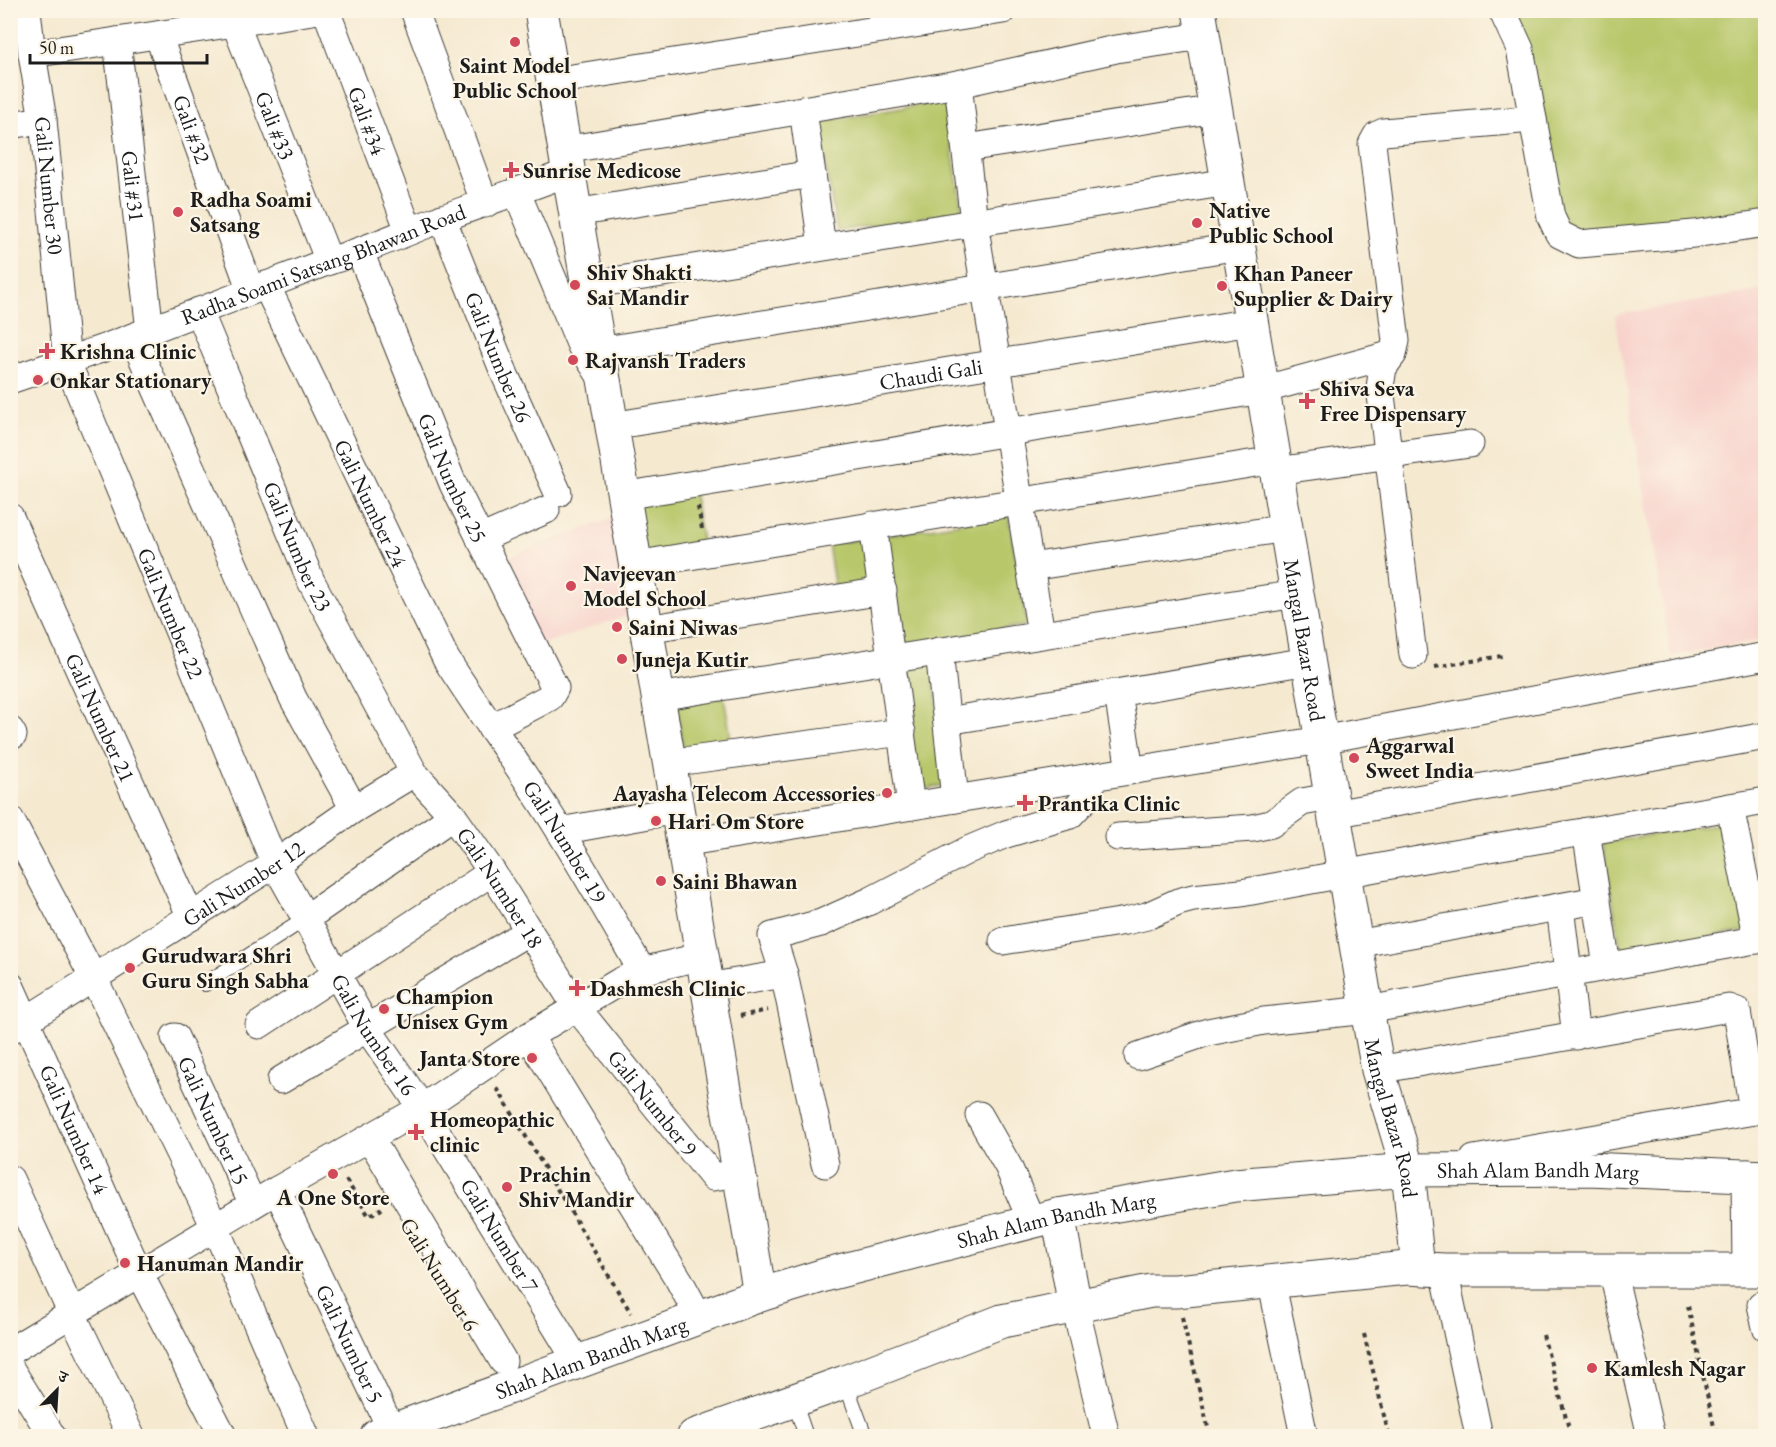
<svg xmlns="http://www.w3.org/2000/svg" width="1776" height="1447" font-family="'EB Garamond','Noto Serif Devanagari',serif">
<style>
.built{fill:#f7d0ca}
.green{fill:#b8c76a;stroke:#6a7243;stroke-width:1.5}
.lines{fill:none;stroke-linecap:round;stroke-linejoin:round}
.service-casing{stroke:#3d3b37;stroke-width:16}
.minor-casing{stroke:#3d3b37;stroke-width:29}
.tertiary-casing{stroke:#3d3b37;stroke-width:35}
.path{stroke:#3d3b37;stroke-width:4;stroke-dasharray:4.5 4.5;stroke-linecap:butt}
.service{stroke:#fff;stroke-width:14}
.minor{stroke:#fff;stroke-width:27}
.tertiary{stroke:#fff;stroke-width:33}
.poi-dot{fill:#d1495b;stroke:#fcf5e5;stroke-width:2}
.labels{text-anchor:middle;stroke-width:4.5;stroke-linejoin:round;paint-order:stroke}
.poi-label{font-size:22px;font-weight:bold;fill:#1c1c1c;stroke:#fcf5e5;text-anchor:start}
.street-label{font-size:22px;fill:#1c1c1c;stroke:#fcf5e5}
</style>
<rect width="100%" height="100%" fill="#fcf5e5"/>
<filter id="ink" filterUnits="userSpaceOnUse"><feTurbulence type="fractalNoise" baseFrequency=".0167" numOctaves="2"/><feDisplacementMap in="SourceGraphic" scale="12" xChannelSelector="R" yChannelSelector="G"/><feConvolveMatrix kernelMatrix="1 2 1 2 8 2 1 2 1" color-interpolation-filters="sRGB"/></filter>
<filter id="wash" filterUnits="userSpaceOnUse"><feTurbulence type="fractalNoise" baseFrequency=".008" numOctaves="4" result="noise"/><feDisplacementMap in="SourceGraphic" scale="24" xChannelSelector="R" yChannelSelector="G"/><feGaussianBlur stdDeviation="1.35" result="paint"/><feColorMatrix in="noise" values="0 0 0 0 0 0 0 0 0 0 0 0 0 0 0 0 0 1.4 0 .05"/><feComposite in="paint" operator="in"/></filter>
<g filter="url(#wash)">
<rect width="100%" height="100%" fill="#f5e9d0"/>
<!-- built -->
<g class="built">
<path d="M 1765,290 L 1765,640 L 1671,656 L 1615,315 Z"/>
<path d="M 616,517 L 633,614 L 537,646 L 505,558 Z"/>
</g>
<!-- green -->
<g class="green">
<path d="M 1507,11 L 1765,11 L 1765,213 L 1559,233 Z"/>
<path d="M 944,101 L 962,211 L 837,231 L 818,122 Z"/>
<path d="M 693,491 L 703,548 L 642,558 L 632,501 Z"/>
<path d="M 1008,515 L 1027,625 L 901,646 L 882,536 Z"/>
<path d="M 866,539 L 873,584 L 835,589 L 828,544 Z"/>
<path d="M 932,660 L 946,785 L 916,790 L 900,666 Z"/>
<path d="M 724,697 L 732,745 L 684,752 L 676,704 Z"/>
<path d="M 1728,822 L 1747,931 L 1621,952 L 1603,843 Z"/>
</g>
</g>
<g filter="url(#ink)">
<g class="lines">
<defs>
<g id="service">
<path d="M 205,984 L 305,919"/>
<path d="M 845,1382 L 865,1436"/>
<path d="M 794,1401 L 806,1436"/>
</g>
<g id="minor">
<path id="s1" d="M 27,10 L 32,54 L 43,120 L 67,362 L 275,864 L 367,1028 L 422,1108 L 578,1363"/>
<path id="s2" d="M 326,10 L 409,231"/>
<path d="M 414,10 L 485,204"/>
<path d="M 1502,10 L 1520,49 L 1551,217 L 1559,234 L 1579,244 L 1694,234 L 1766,223"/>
<path id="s3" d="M 235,23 L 329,261"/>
<path id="s4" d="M 158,35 L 251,291"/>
<path id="s5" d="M 117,41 L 150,331"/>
<path d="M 32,54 L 319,10"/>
<path d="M 553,81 L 1003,10"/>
<path d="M 958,84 L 974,222 L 1041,634"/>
<path d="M 803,110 L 822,246"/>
<path d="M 10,125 L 43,120"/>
<path d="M 966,148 L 1216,109"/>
<path d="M 564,150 L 958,84 L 1116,49 L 1202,36"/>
<path d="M 517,193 L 581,346 L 599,374"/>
<path d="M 575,213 L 812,174"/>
<path id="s6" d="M 442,218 L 505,375 L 558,493"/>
<path id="s7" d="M 360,252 L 453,484 L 555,688 L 550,697 L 491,728"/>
<path id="s8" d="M 266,285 L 446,659 C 479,711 515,760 548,812 C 581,864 611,917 642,971"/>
<path d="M 588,285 L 1228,182"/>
<path id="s9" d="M 199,311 L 311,581 L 414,773 L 453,816 L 492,872 L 577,1008 L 713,1177 L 739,1173"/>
<path d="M 133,337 L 293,698 L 354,809"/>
<path d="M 599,351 L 1239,246"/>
<path id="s10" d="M 10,380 L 104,348 L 329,261 C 367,250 401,234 438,220 C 482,203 526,189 569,172"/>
<path id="s11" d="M 611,426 L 1251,322"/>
<path d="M 1276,471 L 1470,444"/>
<path d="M 623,496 L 1262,390 L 1393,354"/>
<path id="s12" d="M 10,517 L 191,917"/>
<path d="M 873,525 L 911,806"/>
<path d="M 480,539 L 546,510"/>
<path d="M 635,565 L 1274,460"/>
<path d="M 1030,567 L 1286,528"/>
<path d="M 646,629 L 883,591"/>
<path d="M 939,651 L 955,799"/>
<path d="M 1413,655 L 1380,387 L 1383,368 L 1393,354 L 1396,341 L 1372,144 L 1377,135 L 1384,132 L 1533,119"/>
<path d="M 1118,693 L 1130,771"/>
<path d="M 658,697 L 1296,594"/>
<path d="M 947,721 L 1308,661"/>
<path d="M 10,730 L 13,735"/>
<path d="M 668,763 L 902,732"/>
<path d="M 1730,807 L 1757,940"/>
<path d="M 1333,814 L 1766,736"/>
<path d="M 10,819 L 94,979 L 215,1227 L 305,1434"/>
<path d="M 560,831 L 677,810"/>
<path d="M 1586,831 L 1607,966"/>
<path d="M 1118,837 L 1253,828 L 1271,824 L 1302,802 L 1330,797"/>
<path d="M 682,843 L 1321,740 L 1766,656"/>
<path d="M 1560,907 L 1576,1036"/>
<path d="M 305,919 L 453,816"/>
<path d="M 1003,941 L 1126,921 L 1147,916 L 1178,902 L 1193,898 L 1241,893 L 1424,859 L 1766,801"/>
<path d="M 1356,944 L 1597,900"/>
<path id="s13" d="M 10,985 L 139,1273 L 223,1436"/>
<path d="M 707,987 L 784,974"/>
<path d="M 259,1025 L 492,872"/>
<path id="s14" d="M 12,1029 L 275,864 L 354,809 L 414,773"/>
<path d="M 529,1036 L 679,1280 L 699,1317"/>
<path id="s15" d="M 175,1037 L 253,1204"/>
<path d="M 1138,1056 L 1208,1032 L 1264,1021 L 1367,1010 L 1766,938"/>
<path d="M 1378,1070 L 1729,1008 L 1737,1011 L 1753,1111"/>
<path d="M 281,1080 L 529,931"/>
<path d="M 979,1115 L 1008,1166 L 1032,1222"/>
<path d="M 370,1138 L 503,1361"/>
<path d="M 1474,1159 L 1766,1109"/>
<path d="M 825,1164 L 784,974 L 772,936 L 821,923 L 870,901 L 968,850 L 1006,834 L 1070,815 L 1085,799 L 1094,777"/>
<path d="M 10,1179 L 72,1314 L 131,1436"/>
<path id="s16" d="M 277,1190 L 392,1431"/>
<path d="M 1612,1269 L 1651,1436"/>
<path d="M 1444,1270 L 1479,1436"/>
<path d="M 1271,1280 L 1304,1436"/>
<path d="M 1761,1305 L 1766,1327"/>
<path d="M 1075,1306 L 1106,1436"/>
<path d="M 10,1351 L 277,1190 L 422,1108 L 529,1036 L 619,982 L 642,971 L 702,956"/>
<path d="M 10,1368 L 52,1436"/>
</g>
<g id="tertiary">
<path d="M 541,10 L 760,1295"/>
<path id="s17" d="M 1199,10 L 1367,1010 L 1378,1070 L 1408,1170 L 1418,1268"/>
<path d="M 1748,1176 L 1749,1269"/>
<path d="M 1058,1215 L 1075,1306"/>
<path id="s18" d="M 377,1436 L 760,1295 L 828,1274 L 1058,1215 L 1235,1185 L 1408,1170 L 1589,1169 L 1766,1177"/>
<path d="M 694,1436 L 845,1382 L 1002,1321 L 1151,1291 L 1176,1291 L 1407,1268 L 1444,1270 L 1766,1270"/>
</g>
</defs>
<!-- service casing -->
<use href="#service" class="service-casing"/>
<!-- minor casing -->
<use href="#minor" class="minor-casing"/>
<!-- tertiary casing -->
<use href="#tertiary" class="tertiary-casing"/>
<!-- path -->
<g class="path">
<path d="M 698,507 L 702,529"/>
<path d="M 1435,667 L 1502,656"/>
<path d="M 740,1016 L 768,1010"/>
<path d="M 497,1088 L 631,1313"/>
<path d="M 346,1180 L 369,1216 L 380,1209 L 382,1212"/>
<path d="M 1688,1306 L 1716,1436"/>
<path d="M 1182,1317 L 1210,1436"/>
<path d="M 1364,1334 L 1389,1436"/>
<path d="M 1543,1335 L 1571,1436"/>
</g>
<!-- service -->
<use href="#service" class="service"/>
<!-- minor -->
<use href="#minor" class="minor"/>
<!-- tertiary -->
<use href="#tertiary" class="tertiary"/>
</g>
</g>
<!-- markers -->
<g class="poi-dot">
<circle cx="515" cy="42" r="6"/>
<path d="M508 161h6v6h6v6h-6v6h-6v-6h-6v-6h6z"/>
<circle cx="178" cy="212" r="6"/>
<circle cx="1197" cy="223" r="6"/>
<circle cx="575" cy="285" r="6"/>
<circle cx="1222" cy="286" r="6"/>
<path d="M44 342h6v6h6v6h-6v6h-6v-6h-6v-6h6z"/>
<circle cx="573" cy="360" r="6"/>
<circle cx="38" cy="380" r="6"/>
<path d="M1304 392h6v6h6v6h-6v6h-6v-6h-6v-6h6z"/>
<circle cx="571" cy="586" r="6"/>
<circle cx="617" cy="627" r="6"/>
<circle cx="622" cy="659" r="6"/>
<circle cx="1354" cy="758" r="6"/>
<circle cx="887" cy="793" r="6"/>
<path d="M1022 794h6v6h6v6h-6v6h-6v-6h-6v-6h6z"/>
<circle cx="656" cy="821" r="6"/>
<circle cx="661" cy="881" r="6"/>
<circle cx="130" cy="968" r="6"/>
<path d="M574 979h6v6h6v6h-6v6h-6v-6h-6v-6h6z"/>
<circle cx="384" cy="1009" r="6"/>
<circle cx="532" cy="1058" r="6"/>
<path d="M413 1123h6v6h6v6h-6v6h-6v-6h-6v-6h6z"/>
<circle cx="333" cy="1174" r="6"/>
<circle cx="507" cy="1187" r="6"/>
<circle cx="125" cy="1263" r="6"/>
<circle cx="1592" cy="1368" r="6"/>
</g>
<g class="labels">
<!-- poi labels -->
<g class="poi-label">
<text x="515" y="73" text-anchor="middle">Saint Model<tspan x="515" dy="25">Public School</tspan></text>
<text x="523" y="178">Sunrise Medicose</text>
<text x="190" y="207">Radha Soami<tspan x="190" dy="25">Satsang</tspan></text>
<text x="1209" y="218">Native<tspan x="1209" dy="25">Public School</tspan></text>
<text x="587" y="280">Shiv Shakti<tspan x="587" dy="25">Sai Mandir</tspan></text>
<text x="1234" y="281">Khan Paneer<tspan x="1234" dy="25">Supplier &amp; Dairy</tspan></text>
<text x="60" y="359">Krishna Clinic</text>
<text x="585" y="368">Rajvansh Traders</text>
<text x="50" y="388">Onkar Stationary</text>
<text x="1320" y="396">Shiva Seva<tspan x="1320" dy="25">Free Dispensary</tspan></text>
<text x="583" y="581">Navjeevan<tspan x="583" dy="25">Model School</tspan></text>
<text x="629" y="635">Saini Niwas</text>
<text x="634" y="667">Juneja Kutir</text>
<text x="1366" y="753">Aggarwal<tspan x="1366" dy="25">Sweet India</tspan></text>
<text x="875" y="801" text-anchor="end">Aayasha Telecom Accessories</text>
<text x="1038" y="811">Prantika Clinic</text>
<text x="668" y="829">Hari Om Store</text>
<text x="673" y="889">Saini Bhawan</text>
<text x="142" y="963">Gurudwara Shri<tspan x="142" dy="25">Guru Singh Sabha</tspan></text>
<text x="590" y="996">Dashmesh Clinic</text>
<text x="396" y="1004">Champion<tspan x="396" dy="25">Unisex Gym</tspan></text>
<text x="520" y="1066" text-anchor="end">Janta Store</text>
<text x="430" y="1127">Homeopathic<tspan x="430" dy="25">clinic</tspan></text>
<text x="519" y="1182">Prachin<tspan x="519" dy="25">Shiv Mandir</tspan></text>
<text x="333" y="1205" text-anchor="middle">A One Store</text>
<text x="137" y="1271">Hanuman Mandir</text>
<text x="1604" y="1376">Kamlesh Nagar</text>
</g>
<!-- street labels -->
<g class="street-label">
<text dy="8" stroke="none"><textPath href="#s2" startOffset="118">Gali #34</textPath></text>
<text dy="8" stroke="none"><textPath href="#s3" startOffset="110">Gali #33</textPath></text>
<text dy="8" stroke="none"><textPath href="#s4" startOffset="100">Gali #32</textPath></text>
<text dy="8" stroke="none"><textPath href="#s1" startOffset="177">Gali Number 30</textPath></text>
<text dy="8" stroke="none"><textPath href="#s5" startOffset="146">Gali #31</textPath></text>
<text dy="8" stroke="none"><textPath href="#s10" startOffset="334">Radha Soami Satsang Bhawan Road</textPath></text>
<text dy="8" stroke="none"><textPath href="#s6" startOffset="150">Gali Number 26</textPath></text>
<text dy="8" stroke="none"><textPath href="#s11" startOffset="324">Chaudi Gali</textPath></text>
<text dy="8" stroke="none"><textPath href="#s7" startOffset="244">Gali Number 25</textPath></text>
<text dy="8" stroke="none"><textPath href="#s8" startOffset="242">Gali Number 24</textPath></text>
<text dy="8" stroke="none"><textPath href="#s9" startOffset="255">Gali Number 23</textPath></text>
<text dy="8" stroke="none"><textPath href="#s1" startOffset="626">Gali Number 22</textPath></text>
<text dy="8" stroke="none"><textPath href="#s17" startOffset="639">Mangal Bazar Road</textPath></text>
<text dy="8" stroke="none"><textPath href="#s12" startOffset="220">Gali Number 21</textPath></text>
<text dy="8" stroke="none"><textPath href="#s8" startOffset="633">Gali Number 19</textPath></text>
<text dy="8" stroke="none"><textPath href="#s14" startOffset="273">Gali Number 12</textPath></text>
<text dy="8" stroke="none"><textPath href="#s9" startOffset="654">Gali Number 18</textPath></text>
<text dy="8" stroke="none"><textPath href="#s1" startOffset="1095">Gali Number 16</textPath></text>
<text dy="8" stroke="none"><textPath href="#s9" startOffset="918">Gali Number 9</textPath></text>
<text dy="8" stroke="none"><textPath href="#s17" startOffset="1125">Mangal Bazar Road</textPath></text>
<text dy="8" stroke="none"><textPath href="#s15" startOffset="92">Gali Number 15</textPath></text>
<text dy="8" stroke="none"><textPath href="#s13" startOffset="158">Gali Number 14</textPath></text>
<text dy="8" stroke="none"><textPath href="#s18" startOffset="1200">Shah Alam Bandh Marg</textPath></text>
<text dy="8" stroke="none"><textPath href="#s18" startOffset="714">Shah Alam Bandh Marg</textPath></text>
<text dy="8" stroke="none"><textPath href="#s1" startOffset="1332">Gali Number 7</textPath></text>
<text transform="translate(440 1274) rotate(58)" y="8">Gali Number 6</text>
<text dy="8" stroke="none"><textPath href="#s16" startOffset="170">Gali Number 5</textPath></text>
<text dy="8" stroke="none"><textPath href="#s18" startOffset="228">Shah Alam Bandh Marg</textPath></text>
</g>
</g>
<!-- margin -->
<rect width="1776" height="1447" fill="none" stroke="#fcf5e5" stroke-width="36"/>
<!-- north arrow -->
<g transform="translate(57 1390) rotate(24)" stroke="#fcf5e5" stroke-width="4.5" paint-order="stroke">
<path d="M0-4.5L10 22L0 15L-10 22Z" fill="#1c1c1c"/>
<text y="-9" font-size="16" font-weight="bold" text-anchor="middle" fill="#1c1c1c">उ</text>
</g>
<!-- scale -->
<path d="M30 54v9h177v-9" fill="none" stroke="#1c1c1c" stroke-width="3"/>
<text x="39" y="54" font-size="18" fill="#1c1c1c" stroke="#fcf5e5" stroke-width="4.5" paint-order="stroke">50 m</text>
</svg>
